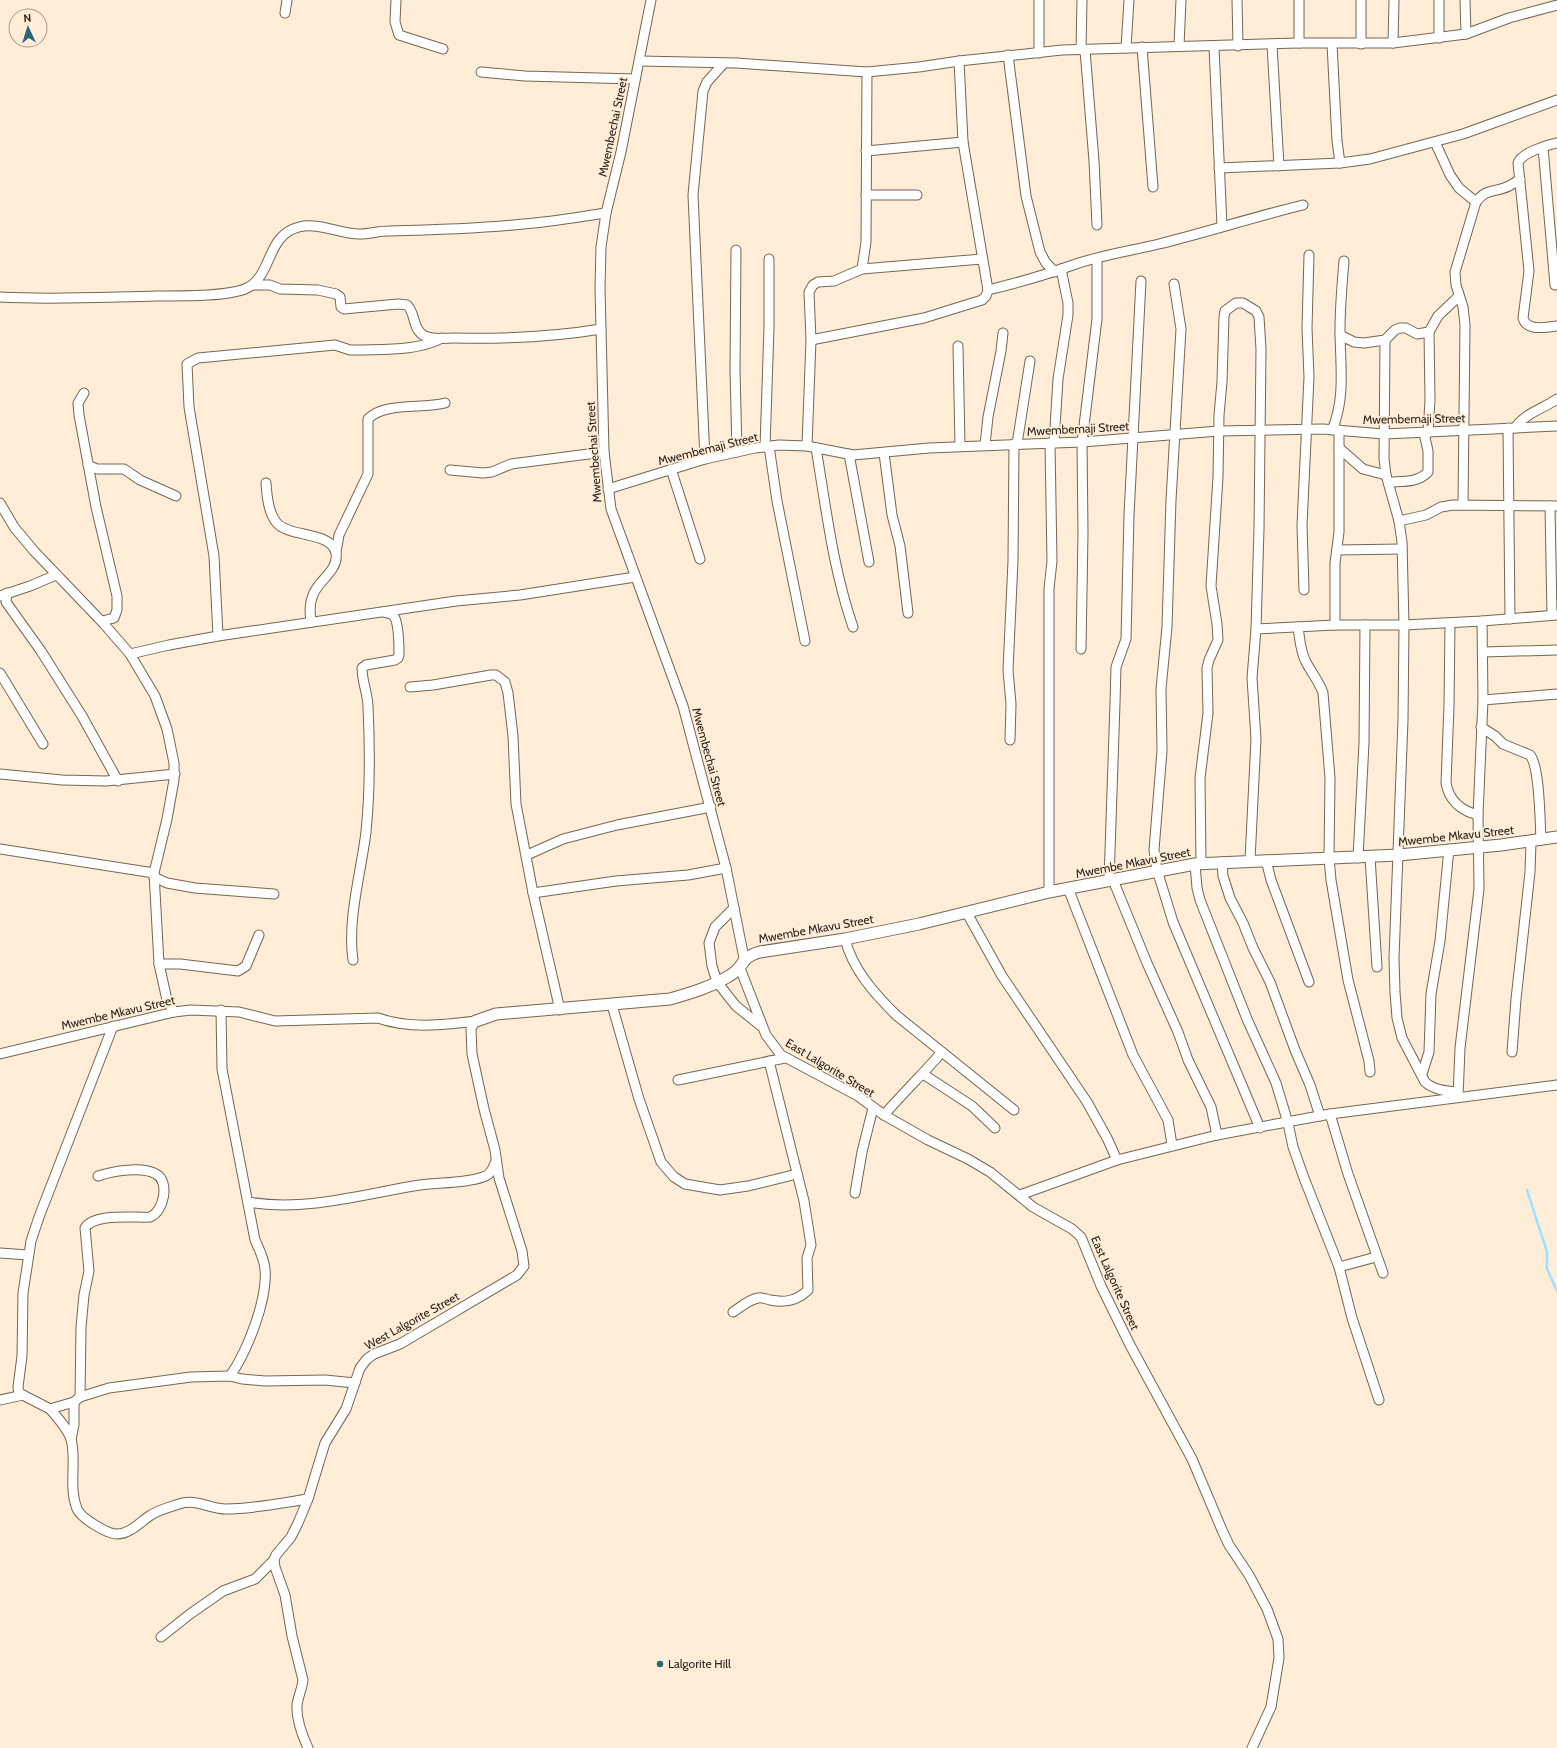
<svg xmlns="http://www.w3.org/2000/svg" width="1557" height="1748" font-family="Cabin,sans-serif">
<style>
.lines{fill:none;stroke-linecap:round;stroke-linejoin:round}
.stream{stroke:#9ee1ff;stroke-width:2.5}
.minor-casing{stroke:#746652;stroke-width:11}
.tertiary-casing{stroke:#746652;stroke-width:13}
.minor{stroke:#fff;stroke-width:9}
.tertiary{stroke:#fff;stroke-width:11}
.poi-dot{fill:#29657d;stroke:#ffedd7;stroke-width:1.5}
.labels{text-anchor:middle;stroke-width:3.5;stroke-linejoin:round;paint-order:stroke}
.street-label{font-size:12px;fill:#2b251d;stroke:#ffedd7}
.poi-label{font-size:12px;fill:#2b251d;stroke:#ffedd7;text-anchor:start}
</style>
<rect width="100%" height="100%" fill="#ffedd7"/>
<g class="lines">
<!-- stream -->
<path class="stream" d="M 1527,1190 L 1547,1252 L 1547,1269 L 1557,1291"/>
<defs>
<g id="minor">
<path d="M 396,0 L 395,22 L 399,35 L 443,49"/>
<path d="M 651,0 L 621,152 L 606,213 L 601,247 L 600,288 L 604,452 L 611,509 L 683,706 L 726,868 L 744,958"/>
<path d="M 1237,0 L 1238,46"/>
<path d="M 1361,0 L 1361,44"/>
<path d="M 1439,0 L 1439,38"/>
<path d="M 1465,0 L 1466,34"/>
<path d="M 285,13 L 287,0"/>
<path d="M 1299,43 L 1299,0"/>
<path d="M 1393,43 L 1394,0"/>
<path d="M 1332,44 L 1337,141 L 1340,163"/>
<path d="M 1272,45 L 1279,166"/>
<path d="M 1179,46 L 1181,0"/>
<path d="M 1142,47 L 1153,187"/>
<path d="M 1214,47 L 1222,226"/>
<path d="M 1126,48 L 1129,0"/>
<path d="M 1081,50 L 1082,0"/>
<path d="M 1085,50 L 1094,161 L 1097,225"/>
<path d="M 1039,53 L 1039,0"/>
<path d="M 1008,55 L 1026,196 L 1040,252 L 1046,263 L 1055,272"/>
<path d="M 640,61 L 736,63 L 867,72 L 919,67 L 959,61 L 1062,50 L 1299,43 L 1393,43 L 1466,34 L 1509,18 L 1557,5"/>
<path d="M 481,72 L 525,76 L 635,79"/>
<path d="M 1435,142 L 1450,175 L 1459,188 L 1476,202"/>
<path d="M 1557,143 C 1547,145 1521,153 1518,163 L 1529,271 L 1523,318 C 1527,332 1545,327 1557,326"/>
<path d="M 1543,147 L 1555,285"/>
<path d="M 866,151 L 963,142"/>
<path d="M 1219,168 L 1340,163 L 1370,159 L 1463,134 L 1557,100"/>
<path d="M 866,195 L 917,195"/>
<path d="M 736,250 L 735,370 L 737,452"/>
<path d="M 862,269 L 866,242 L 867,72"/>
<path d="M 1174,284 L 1181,329 L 1171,500 L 1167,627 L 1161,689 L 1162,751 L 1154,850 L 1157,870 L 1173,922 L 1260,1128"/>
<path d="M 253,285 L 270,285 L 280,289 L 318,290 L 336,294 L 340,297 L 341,307 L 344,309 L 398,304 L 407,305 C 416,313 412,330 425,336 C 434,340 445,338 455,338 C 504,339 553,337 601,329"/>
<path d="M 988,290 C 1017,283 1042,276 1070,266 C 1097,256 1130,251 1159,244 C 1207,232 1254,217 1303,205"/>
<path d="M 0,297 C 52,300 105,297 157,296 C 179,296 229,297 247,288 C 273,275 266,235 299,227 C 318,222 340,234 359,234 C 369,234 379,231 388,231 C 433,230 478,229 523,224 C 551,222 578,217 606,213"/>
<path d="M 1340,335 L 1354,342 L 1364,343 L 1385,340 L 1395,330 L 1400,328 L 1406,328 L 1417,334 L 1429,332"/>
<path d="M 811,340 L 924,318 L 982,300 L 986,296 L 988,290 L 963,142 L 959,61"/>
<path d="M 1385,340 L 1384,459 L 1386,475 L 1399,521 L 1402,542 L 1404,625 L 1403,720 L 1394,958 L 1395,992 L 1397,1018 L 1402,1038 L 1425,1082 C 1434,1090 1446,1091 1457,1092"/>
<path d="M 958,346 L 960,446"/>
<path d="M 84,393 L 78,403 L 79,415 L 96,507 L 117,596 L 117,610 L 114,618 L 102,621"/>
<path d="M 1508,428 L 1510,619"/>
<path d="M 1515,428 C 1525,413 1543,409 1557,399"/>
<path d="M 1332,430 C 1346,398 1340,363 1340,329 C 1340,307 1342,284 1344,261"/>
<path d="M 1428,433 L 1430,400 L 1429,332 L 1438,316 L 1459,296"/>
<path d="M 1054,443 L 1058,379 L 1068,315 L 1068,303 L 1061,269"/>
<path d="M 1017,444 L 1030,361"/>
<path d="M 985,445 L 988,417 L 1001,351 L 1003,333"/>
<path d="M 769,446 L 777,501 L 805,641"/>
<path d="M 807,446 L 811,340 L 809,292 L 813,285 L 818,282 L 834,281 L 862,269 L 982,259"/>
<path d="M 765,447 L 769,327 L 769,259"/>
<path d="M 816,448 C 826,508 833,569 853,627"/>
<path d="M 1339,448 L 1363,469 L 1386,475"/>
<path d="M 884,453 L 892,515 L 900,546 L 908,613"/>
<path d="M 849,454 L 869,562"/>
<path d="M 705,459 L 693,195 L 703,91 L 707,82 L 724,63"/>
<path d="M 88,465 L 97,469 L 124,469 L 140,480 L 176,496"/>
<path d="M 671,469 L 700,559"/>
<path d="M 450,470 L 483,473 L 492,472 L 511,464 L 604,452"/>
<path d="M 1389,482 C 1402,481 1418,483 1428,472 L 1428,451 L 1424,433"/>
<path d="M 266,483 C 267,496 268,511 276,522 C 288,538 332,531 336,553 C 339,571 318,580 313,595 C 309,604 310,613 311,622"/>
<path d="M 608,489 L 705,459 L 755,448 L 779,445 L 807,446 L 853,455 L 929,448 L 1082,442 L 1219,431 L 1323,429 L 1384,434 L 1557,426"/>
<path d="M 0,503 L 14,527 L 34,551 L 104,624 L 130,654 L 155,696 L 167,729 L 174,763 L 174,780 L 167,819 L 154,873 L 159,964 L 167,1000 L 174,1012"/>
<path d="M 1463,505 L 1465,325 L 1463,307 L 1456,285 L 1455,272 L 1476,202 C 1486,188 1495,193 1509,186 C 1513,184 1516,182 1520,179"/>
<path d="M 1550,506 L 1552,615"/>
<path d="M 1399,521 L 1426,515 L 1441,507 L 1453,505 L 1557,506"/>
<path d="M 1337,550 L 1402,549"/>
<path d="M 336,552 L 339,535 L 368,474 L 368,419 C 383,402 423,409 445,403"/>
<path d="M 1304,590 L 1302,525 L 1309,377 L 1307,328 L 1309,255"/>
<path d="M 7,593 L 6,602 L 41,651 L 82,716 L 118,781"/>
<path d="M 0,596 L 30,586 L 56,575"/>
<path d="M 1450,623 L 1449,706 L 1446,783 C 1449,801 1462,811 1478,815"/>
<path d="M 1335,625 L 1335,563 L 1339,532 L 1339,430"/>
<path d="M 1298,627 C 1300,639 1300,651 1306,662 C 1311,672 1319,681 1323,693 L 1330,778 L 1329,858 L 1331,880 L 1348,980 L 1369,1061 L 1370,1072"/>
<path d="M 1256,629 L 1335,625 L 1404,625 L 1482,621 L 1557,615"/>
<path d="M 218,636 L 214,556 L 189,407 L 187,364 L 198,358 L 335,345 L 350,350 L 358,350 C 384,349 418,351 442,338"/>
<path d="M 1081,649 L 1083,533 L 1082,442 L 1097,319 L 1097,259"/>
<path d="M 1483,652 L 1557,650"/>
<path d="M 130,654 L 169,645 L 218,636 L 456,601 L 520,595 L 635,577"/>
<path d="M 0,673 L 43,744"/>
<path d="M 410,687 L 433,685 L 491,675 L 496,675 L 505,682 L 508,693 L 513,736 L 516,804 L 533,893 L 560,1010"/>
<path d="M 1483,700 L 1557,694"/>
<path d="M 1481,727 L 1495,736 L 1503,744 L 1530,755 C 1540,767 1540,823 1541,840"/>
<path d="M 1010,740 L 1011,704 L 1008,670 L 1013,561 L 1014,444"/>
<path d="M 0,774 L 62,780 L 106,781 L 175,774"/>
<path d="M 0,849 L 154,873"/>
<path d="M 527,855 L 563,839 L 617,825 L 711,807"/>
<path d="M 1370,857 L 1377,967"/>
<path d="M 1358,858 L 1364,743 L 1365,625"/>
<path d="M 1266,860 L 1271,880 L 1309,982"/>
<path d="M 1222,862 L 1223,876 L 1230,898 L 1243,923 L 1253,948 L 1270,982 L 1295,1050 L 1310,1085 L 1320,1116"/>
<path d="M 1201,863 L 1200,778 L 1208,713 L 1207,668 L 1209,660 L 1218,640 L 1217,624 L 1211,586 L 1218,477 L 1219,415 L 1222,382 L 1224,317 L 1225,311 L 1236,303 L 1243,303 L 1256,311 L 1259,317 L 1261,349 L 1259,529 L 1256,629 L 1252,678 L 1256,739 L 1250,860"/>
<path d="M 1195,864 L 1197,888 L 1200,900 L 1247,1019 L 1276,1083 L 1288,1123 L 1293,1147 L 1304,1178 L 1339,1267 L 1352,1318 L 1379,1400"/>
<path d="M 154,877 L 167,883 L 195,888 L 274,894"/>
<path d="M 1113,880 L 1147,963 L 1178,1032 L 1188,1060 L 1211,1107 L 1217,1135"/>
<path d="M 1109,881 L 1115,703 L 1116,667 L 1126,639 L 1129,515 L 1141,281"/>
<path d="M 1068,888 L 1133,1055 L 1168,1120 L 1172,1145"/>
<path d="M 1049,892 L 1049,589 L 1052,561 L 1050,443"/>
<path d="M 533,893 L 616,881 L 688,875 L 726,868"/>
<path d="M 734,908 L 715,927 L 709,943 L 712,966 L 717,982 L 736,1006 L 761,1026"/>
<path d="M 967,913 L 1002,976 L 1087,1102 L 1107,1138 L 1117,1160"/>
<path d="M 845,939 C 853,970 874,993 896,1015 L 1014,1110"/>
<path d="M 353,960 C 347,920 361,873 366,832 C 370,792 370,748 368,707 C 368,694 362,682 362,668 L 366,665 L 395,660 L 398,658 L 399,655 C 399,647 399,621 393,615 C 390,613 387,613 384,612"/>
<path d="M 159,964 L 180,964 L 238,971 L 246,966 L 259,935"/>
<path d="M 740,968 L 766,1035 L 781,1055 L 858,1096 L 884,1115 L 928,1140 L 968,1159 L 990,1172 L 1033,1207 L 1072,1229 L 1081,1237 L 1101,1286 L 1130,1345 L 1192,1459 L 1222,1530 L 1229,1545 L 1249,1575 L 1267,1609 L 1278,1639 L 1279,1658 L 1271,1707 L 1252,1748"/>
<path d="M 612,1005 L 639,1099 L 661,1162 L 674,1177 L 685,1184 L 720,1190 L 748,1186 L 797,1174"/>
<path d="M 221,1010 L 222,1069 L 255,1240 C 259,1249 264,1258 265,1269 C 268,1299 247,1352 230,1376"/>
<path d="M 113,1026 L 39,1217 L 31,1241 L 23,1293 L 22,1356 L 18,1387 L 19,1393 L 50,1409 L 74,1402 L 80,1397 L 109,1388 L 191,1377 L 230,1376 L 242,1379 L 265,1381 L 325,1380 L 355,1383"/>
<path d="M 1512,1052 L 1516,999 L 1530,872 L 1531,842"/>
<path d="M 0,1054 L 174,1012 L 191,1010 L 239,1012 L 275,1021 L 378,1018 C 409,1029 444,1025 476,1021"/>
<path d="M 923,1074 L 972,1106 L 995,1128"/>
<path d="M 1422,1074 L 1429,1052 L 1431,994 L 1440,941 L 1449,849"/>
<path d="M 678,1080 L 785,1058"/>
<path d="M 1458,1097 L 1460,1048 L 1479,889 L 1478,815 L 1483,700 L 1482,621"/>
<path d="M 1330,1114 L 1348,1174 L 1383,1273"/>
<path d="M 884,1115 C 902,1094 923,1074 941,1053"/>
<path d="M 855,1193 L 862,1152 L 873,1108"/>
<path d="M 1020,1195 L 1117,1160 L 1217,1135 L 1330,1114 L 1557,1085"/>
<path d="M 248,1202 C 307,1212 362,1194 420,1185 C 440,1182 463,1184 483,1177 C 491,1175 493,1168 496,1161"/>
<path d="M 0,1253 L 28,1255"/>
<path d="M 1339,1267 L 1376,1257"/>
<path d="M 733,1312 C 741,1307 748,1300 758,1298 C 762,1297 766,1299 770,1300 C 785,1303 797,1301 808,1290 L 807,1258 L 811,1245 L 804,1201 L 769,1061"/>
<path d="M 80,1397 L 81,1327 L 84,1295 L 89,1271 L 85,1228 C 94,1213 134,1218 150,1217 C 164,1212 170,1181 156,1174 C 142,1166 113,1171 98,1176"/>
<path d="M 0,1400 L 23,1395"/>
<path d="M 50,1409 C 58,1418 67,1428 71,1439 C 77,1461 68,1486 77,1509 C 81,1518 107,1534 117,1534 C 130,1534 140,1522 151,1515 C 158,1510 170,1507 179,1504 C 195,1498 210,1509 226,1509 C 254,1509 281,1503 308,1499"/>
<path d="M 71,1440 L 74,1424 L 74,1402"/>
<path d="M 161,1637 L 190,1614 L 223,1591 L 255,1579 L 274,1560"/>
<path d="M 308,1748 C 302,1735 296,1720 297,1705 C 298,1697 302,1689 303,1680 L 292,1636 L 285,1595 L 275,1567 L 274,1560 L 276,1555 L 291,1537 L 298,1523 L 308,1499 L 325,1443 L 346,1409 L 360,1368 L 367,1359 L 374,1354 L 400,1344 L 517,1275 L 524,1266 L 522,1251 L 499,1178 L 495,1150 L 484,1109 L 472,1054 L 471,1028 L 476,1021"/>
</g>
<path id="tertiary" d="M 476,1021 L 496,1014 L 670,999 C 691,993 711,987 729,976 C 746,967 738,958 760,952 L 845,939 L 919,924 L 1049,892 L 1195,864 L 1399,855 L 1501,845 L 1557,837"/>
</defs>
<!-- minor casing -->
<use href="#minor" class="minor-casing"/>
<!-- tertiary casing -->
<use href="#tertiary" class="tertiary-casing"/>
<!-- minor -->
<use href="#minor" class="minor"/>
<!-- tertiary -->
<use href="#tertiary" class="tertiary"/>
</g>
<!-- markers -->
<circle class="poi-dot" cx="660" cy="1664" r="4"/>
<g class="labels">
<!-- street labels -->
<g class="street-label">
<text transform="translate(613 127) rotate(-78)" y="4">Mwembechai Street</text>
<text transform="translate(1414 419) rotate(-1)" y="4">Mwembemaji Street</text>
<text transform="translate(1078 429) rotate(-3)" y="4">Mwembemaji Street</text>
<text transform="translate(708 449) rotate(-14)" y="4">Mwembemaji Street</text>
<text transform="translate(594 452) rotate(-94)" y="4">Mwembechai Street</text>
<text transform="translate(709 757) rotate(75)" y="4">Mwembechai Street</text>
<text transform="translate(1456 836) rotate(-6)" y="4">Mwembe Mkavu Street</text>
<text transform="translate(1133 863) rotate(-11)" y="4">Mwembe Mkavu Street</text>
<text transform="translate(816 929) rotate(-10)" y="4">Mwembe Mkavu Street</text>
<text transform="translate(118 1013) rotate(-13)" y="4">Mwembe Mkavu Street</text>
<text transform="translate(830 1068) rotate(31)" y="4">East Lalgorite Street</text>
<text transform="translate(1115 1283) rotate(66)" y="4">East Lalgorite Street</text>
<text transform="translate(412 1321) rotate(-29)" y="4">West Lalgorite Street</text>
</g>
<!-- poi labels -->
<g class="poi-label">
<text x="668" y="1668">Lalgorite Hill</text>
</g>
</g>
<!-- north arrow -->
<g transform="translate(28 28) rotate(356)"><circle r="19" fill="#ffedd7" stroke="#aa9d8d"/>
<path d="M0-3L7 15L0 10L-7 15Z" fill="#29657d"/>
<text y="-6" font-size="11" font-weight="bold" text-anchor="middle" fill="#2b251d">N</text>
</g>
</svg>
